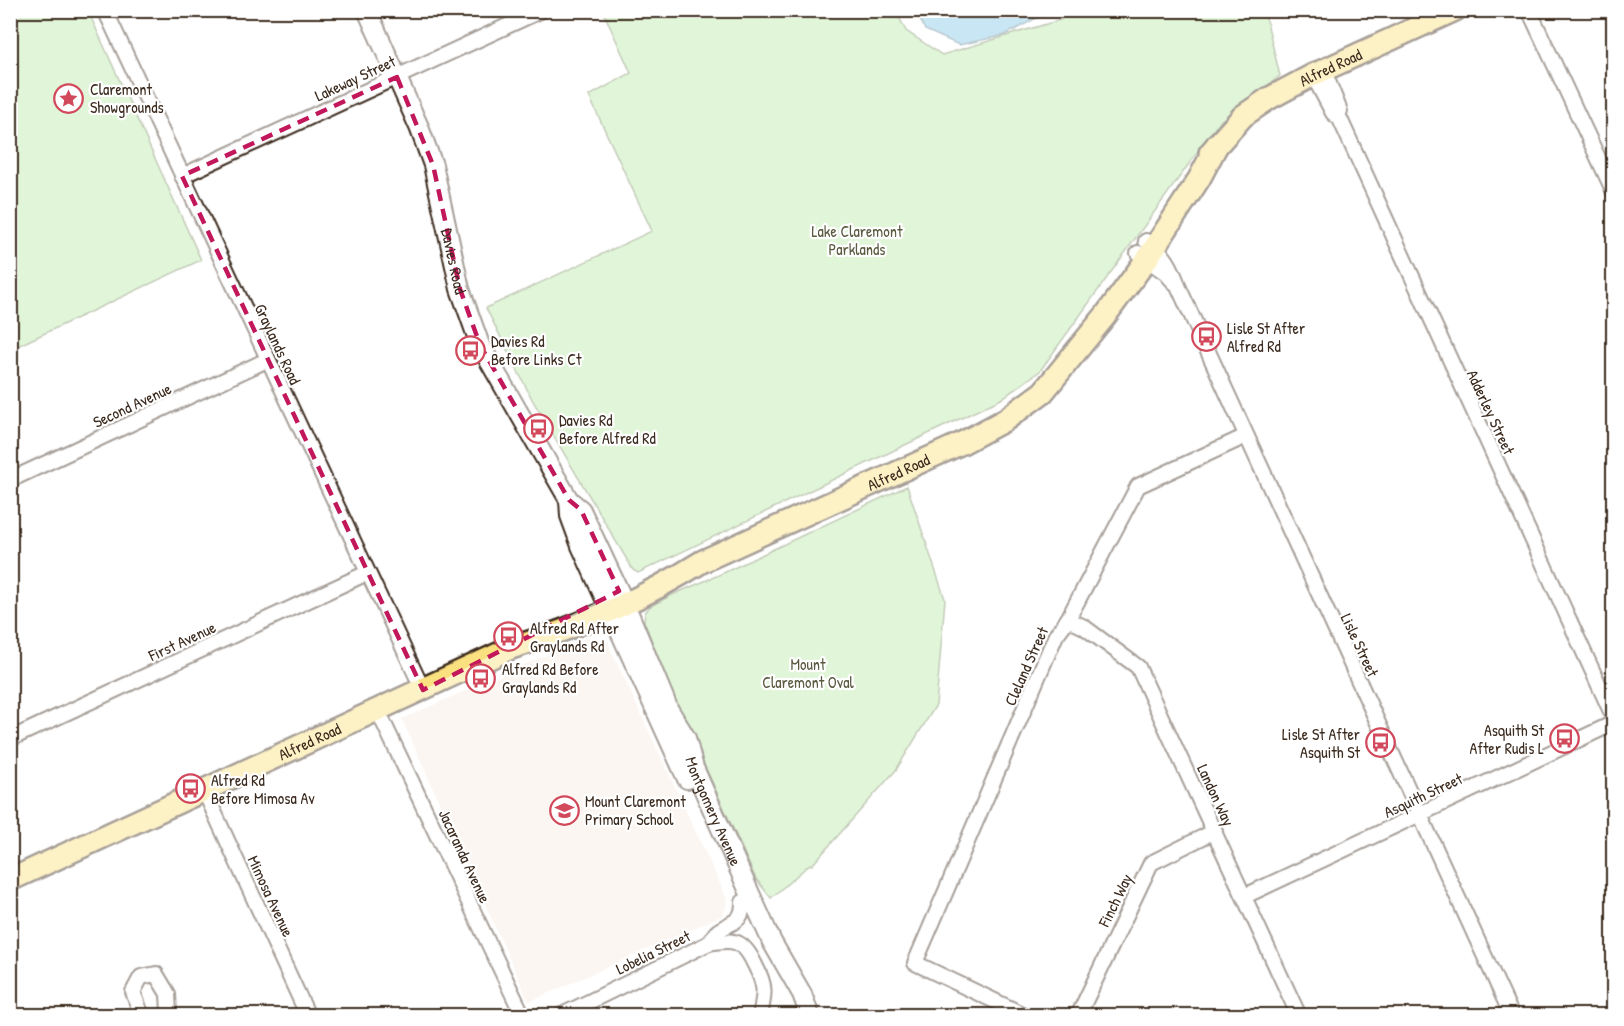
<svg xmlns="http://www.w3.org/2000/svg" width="1624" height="1026" font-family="'Patrick Hand',sans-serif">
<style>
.built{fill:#f7eadf}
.green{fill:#bcecab;stroke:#7c8b64;stroke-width:1.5}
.water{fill:#86c8e7;stroke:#688997;stroke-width:1.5}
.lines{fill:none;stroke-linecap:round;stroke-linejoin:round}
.street-casing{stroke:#3b2a1e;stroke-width:18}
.secondary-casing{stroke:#3b2a1e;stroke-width:22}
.primary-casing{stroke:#3b2a1e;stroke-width:26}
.street{stroke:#fff;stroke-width:14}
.secondary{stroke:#fff;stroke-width:18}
.primary{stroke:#fbe080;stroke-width:21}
.marked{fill:none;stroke:#c2185b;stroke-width:4.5;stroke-dasharray:12 8;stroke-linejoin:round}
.labels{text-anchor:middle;stroke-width:4.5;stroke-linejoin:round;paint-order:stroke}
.street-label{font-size:16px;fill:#3b2a1e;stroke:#fff}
.poi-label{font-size:16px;fill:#3b2a1e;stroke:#fff;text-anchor:start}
.park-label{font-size:16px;fill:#5b5a41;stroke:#fff}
</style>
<rect width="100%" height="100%" fill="#fff"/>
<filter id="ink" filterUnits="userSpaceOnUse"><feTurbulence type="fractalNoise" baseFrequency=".0167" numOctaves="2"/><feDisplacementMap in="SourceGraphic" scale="12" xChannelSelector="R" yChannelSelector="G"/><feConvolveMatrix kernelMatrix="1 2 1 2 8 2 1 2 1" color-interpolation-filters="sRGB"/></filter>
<g filter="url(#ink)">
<!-- built -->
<path class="built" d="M 585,638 L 606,640 L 728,901 L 723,915 L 529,1002 L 402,719 Z"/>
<!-- green -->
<g class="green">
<path d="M 10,11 L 88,11 L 201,260 L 11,349 Z"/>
<path d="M 603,11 L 896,11 L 906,31 L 942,55 L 1060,20 L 1072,11 L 1269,11 L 1265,14 L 1280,76 L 1219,122 L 1040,371 L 1001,399 L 638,573 L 633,570 L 533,401 L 486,308 L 652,231 L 589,96 L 631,73 Z"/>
<path d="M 907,486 L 945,599 L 936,705 L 896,770 L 812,865 L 810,864 L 771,898 L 756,879 L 698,751 C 696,726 686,724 677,704 C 665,677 655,649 644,621 L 645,613 L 649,607 L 672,595 L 721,574 Z"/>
</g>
<!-- water -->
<path class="water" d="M 916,11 L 1049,11 L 1005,35 L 959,45 L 925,30 Z"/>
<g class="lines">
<defs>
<g id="street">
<path d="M 105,10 L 423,690"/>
<path d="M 1529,10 L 1614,192"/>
<path d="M 1324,71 L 1340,111"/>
<path d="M 1313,75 L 1333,113 L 1340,119 L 1614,718"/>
<path d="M 182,176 L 542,10"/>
<path d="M 1146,241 C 1165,252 1172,268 1179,288 L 1512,1016"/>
<path d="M 1138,253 L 1166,273 L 1174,282"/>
<path d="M 10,480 L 267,360"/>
<path d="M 1068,619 L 1084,627 L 1138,667 L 1299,1016"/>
<path d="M 378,711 L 523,1016"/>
<path d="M 10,739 L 367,573"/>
<path d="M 204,790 L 308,1016"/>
<path d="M 1245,896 L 1614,723"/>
<path d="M 709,943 C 735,938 744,941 755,965 C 766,986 765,992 760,1016"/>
<path d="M 142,1016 L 133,992 L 141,977 L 156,974 L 168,994 L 169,1013 L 167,1016"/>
<path d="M 560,1016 L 709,943 C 712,939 714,934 718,931 C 732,921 743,923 743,902"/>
<path d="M 1026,1016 L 915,963 L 1056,635 L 1068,619 L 1138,486 L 1246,436"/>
<path d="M 1078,1016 L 1151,863 L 1215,831"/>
</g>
<g id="secondary">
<path id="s1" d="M 367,10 L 419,127 L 433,165 L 460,289 L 480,345 L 569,500 L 581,510 L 625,604 L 669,710 L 686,738 L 694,768 L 747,887 L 772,942 L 802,994 L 810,1016"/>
<path d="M 569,500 L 570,516 L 581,546 L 687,779"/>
</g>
<g id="primary">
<path id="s2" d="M 1210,153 L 1243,116 L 1268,99 L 1313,75 L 1455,10"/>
<path id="s3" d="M 10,880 L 511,648 C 579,627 643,599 703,561 L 962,443 L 1005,420 L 1043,392 L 1105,316 L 1147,259 L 1199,179 L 1218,143"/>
</g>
</defs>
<!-- street casing -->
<use href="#street" class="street-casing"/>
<!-- secondary casing -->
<use href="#secondary" class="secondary-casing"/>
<!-- primary casing -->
<use href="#primary" class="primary-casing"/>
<!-- street -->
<use href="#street" class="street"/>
<!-- secondary -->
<use href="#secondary" class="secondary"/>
<!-- primary -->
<use href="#primary" class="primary"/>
</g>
</g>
<!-- marked area -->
<path d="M0 0H1624V1026H0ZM 397,77 L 433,165 L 460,289 L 480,345 L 569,500 L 581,510 L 619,591 L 423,690 L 182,176 Z" fill="#fff" fill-opacity=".55" fill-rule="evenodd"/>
<path class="marked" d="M 397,77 L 433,165 L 460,289 L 480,345 L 569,500 L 581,510 L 619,591 L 423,690 L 182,176 Z"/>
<!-- icons -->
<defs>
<symbol id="sight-ring" viewBox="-11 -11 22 22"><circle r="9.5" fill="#fff" stroke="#d1495b" stroke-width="1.5"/><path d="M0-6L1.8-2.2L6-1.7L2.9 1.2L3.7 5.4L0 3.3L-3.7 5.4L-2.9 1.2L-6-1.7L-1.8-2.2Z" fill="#d1495b"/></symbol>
<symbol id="bus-ring" viewBox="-11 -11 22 22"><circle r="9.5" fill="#fff" stroke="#d1495b" stroke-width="1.5"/><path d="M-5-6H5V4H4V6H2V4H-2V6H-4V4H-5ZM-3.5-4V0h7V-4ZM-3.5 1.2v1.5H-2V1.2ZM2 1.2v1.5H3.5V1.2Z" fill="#d1495b"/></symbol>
<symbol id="school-ring" viewBox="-11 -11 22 22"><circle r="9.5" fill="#fff" stroke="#d1495b" stroke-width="1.5"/><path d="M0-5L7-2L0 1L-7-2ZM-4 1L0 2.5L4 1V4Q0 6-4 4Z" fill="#d1495b"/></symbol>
</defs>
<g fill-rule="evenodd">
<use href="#sight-ring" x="52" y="82" width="33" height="33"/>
<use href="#bus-ring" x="1190" y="320" width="33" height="33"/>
<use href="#bus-ring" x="454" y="334" width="33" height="33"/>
<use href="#bus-ring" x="522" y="412" width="33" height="33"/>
<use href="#bus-ring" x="492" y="620" width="33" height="33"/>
<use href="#bus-ring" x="464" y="662" width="33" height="33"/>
<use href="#bus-ring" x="1548" y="722" width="33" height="33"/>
<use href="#bus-ring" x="1364" y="726" width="33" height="33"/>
<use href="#bus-ring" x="174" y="772" width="33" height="33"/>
<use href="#school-ring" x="548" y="794" width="33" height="33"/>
</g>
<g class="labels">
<!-- street labels -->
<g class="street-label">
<text dy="6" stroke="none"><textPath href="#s2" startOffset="150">Alfred Road</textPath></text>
<text transform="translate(355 78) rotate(-25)" y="6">Lakeway Street</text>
<text dy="6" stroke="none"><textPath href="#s1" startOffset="267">Davies Road</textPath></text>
<text transform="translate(278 344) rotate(65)" y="6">Graylands Road</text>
<text transform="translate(132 405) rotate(-25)" y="6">Second Avenue</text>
<text transform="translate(1491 412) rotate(65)" y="6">Adderley Street</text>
<text dy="6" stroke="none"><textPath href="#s3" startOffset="978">Alfred Road</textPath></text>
<text transform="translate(182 641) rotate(-25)" y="6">First Avenue</text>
<text transform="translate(1360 645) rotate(65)" y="6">Lisle Street</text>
<text transform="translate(1026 666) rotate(-66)" y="6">Cleland Street</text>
<text dy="6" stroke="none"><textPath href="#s3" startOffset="330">Alfred Road</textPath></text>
<text transform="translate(1216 795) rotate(65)" y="6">Landon Way</text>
<text transform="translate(1423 795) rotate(-25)" y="6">Asquith Street</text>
<text dy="6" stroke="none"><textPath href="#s1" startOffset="879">Montgomery Avenue</textPath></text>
<text transform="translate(465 856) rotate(65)" y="6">Jacaranda Avenue</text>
<text transform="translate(271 896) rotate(65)" y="6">Mimosa Avenue</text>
<text transform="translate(1115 900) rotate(-64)" y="6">Finch Way</text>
<text transform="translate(653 952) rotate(-26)" y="6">Lobelia Street</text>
</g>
<!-- poi labels -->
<g class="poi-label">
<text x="90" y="95">Claremont<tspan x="90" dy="18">Showgrounds</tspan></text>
<text x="1227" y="334">Lisle St After<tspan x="1227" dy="18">Alfred Rd</tspan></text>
<text x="491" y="347">Davies Rd<tspan x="491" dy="18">Before Links Ct</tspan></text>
<text x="559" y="426">Davies Rd<tspan x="559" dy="18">Before Alfred Rd</tspan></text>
<text x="530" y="634">Alfred Rd After<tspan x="530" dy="18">Graylands Rd</tspan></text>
<text x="502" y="675">Alfred Rd Before<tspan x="502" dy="18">Graylands Rd</tspan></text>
<text x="1544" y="736" text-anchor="end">Asquith St<tspan x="1544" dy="18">After Rudis L</tspan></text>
<text x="1360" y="740" text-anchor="end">Lisle St After<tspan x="1360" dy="18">Asquith St</tspan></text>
<text x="211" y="786">Alfred Rd<tspan x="211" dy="18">Before Mimosa Av</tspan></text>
<text x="585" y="807">Mount Claremont<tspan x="585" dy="18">Primary School</tspan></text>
</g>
<!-- park labels -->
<g class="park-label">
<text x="857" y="237">Lake Claremont<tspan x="857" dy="18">Parklands</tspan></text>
<text x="808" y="670">Mount<tspan x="808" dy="18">Claremont Oval</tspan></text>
</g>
</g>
<!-- margin -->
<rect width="1624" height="1026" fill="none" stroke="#fff" stroke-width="36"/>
<rect x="18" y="18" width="1588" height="990" fill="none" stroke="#3b2a1e" stroke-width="2" filter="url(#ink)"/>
</svg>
